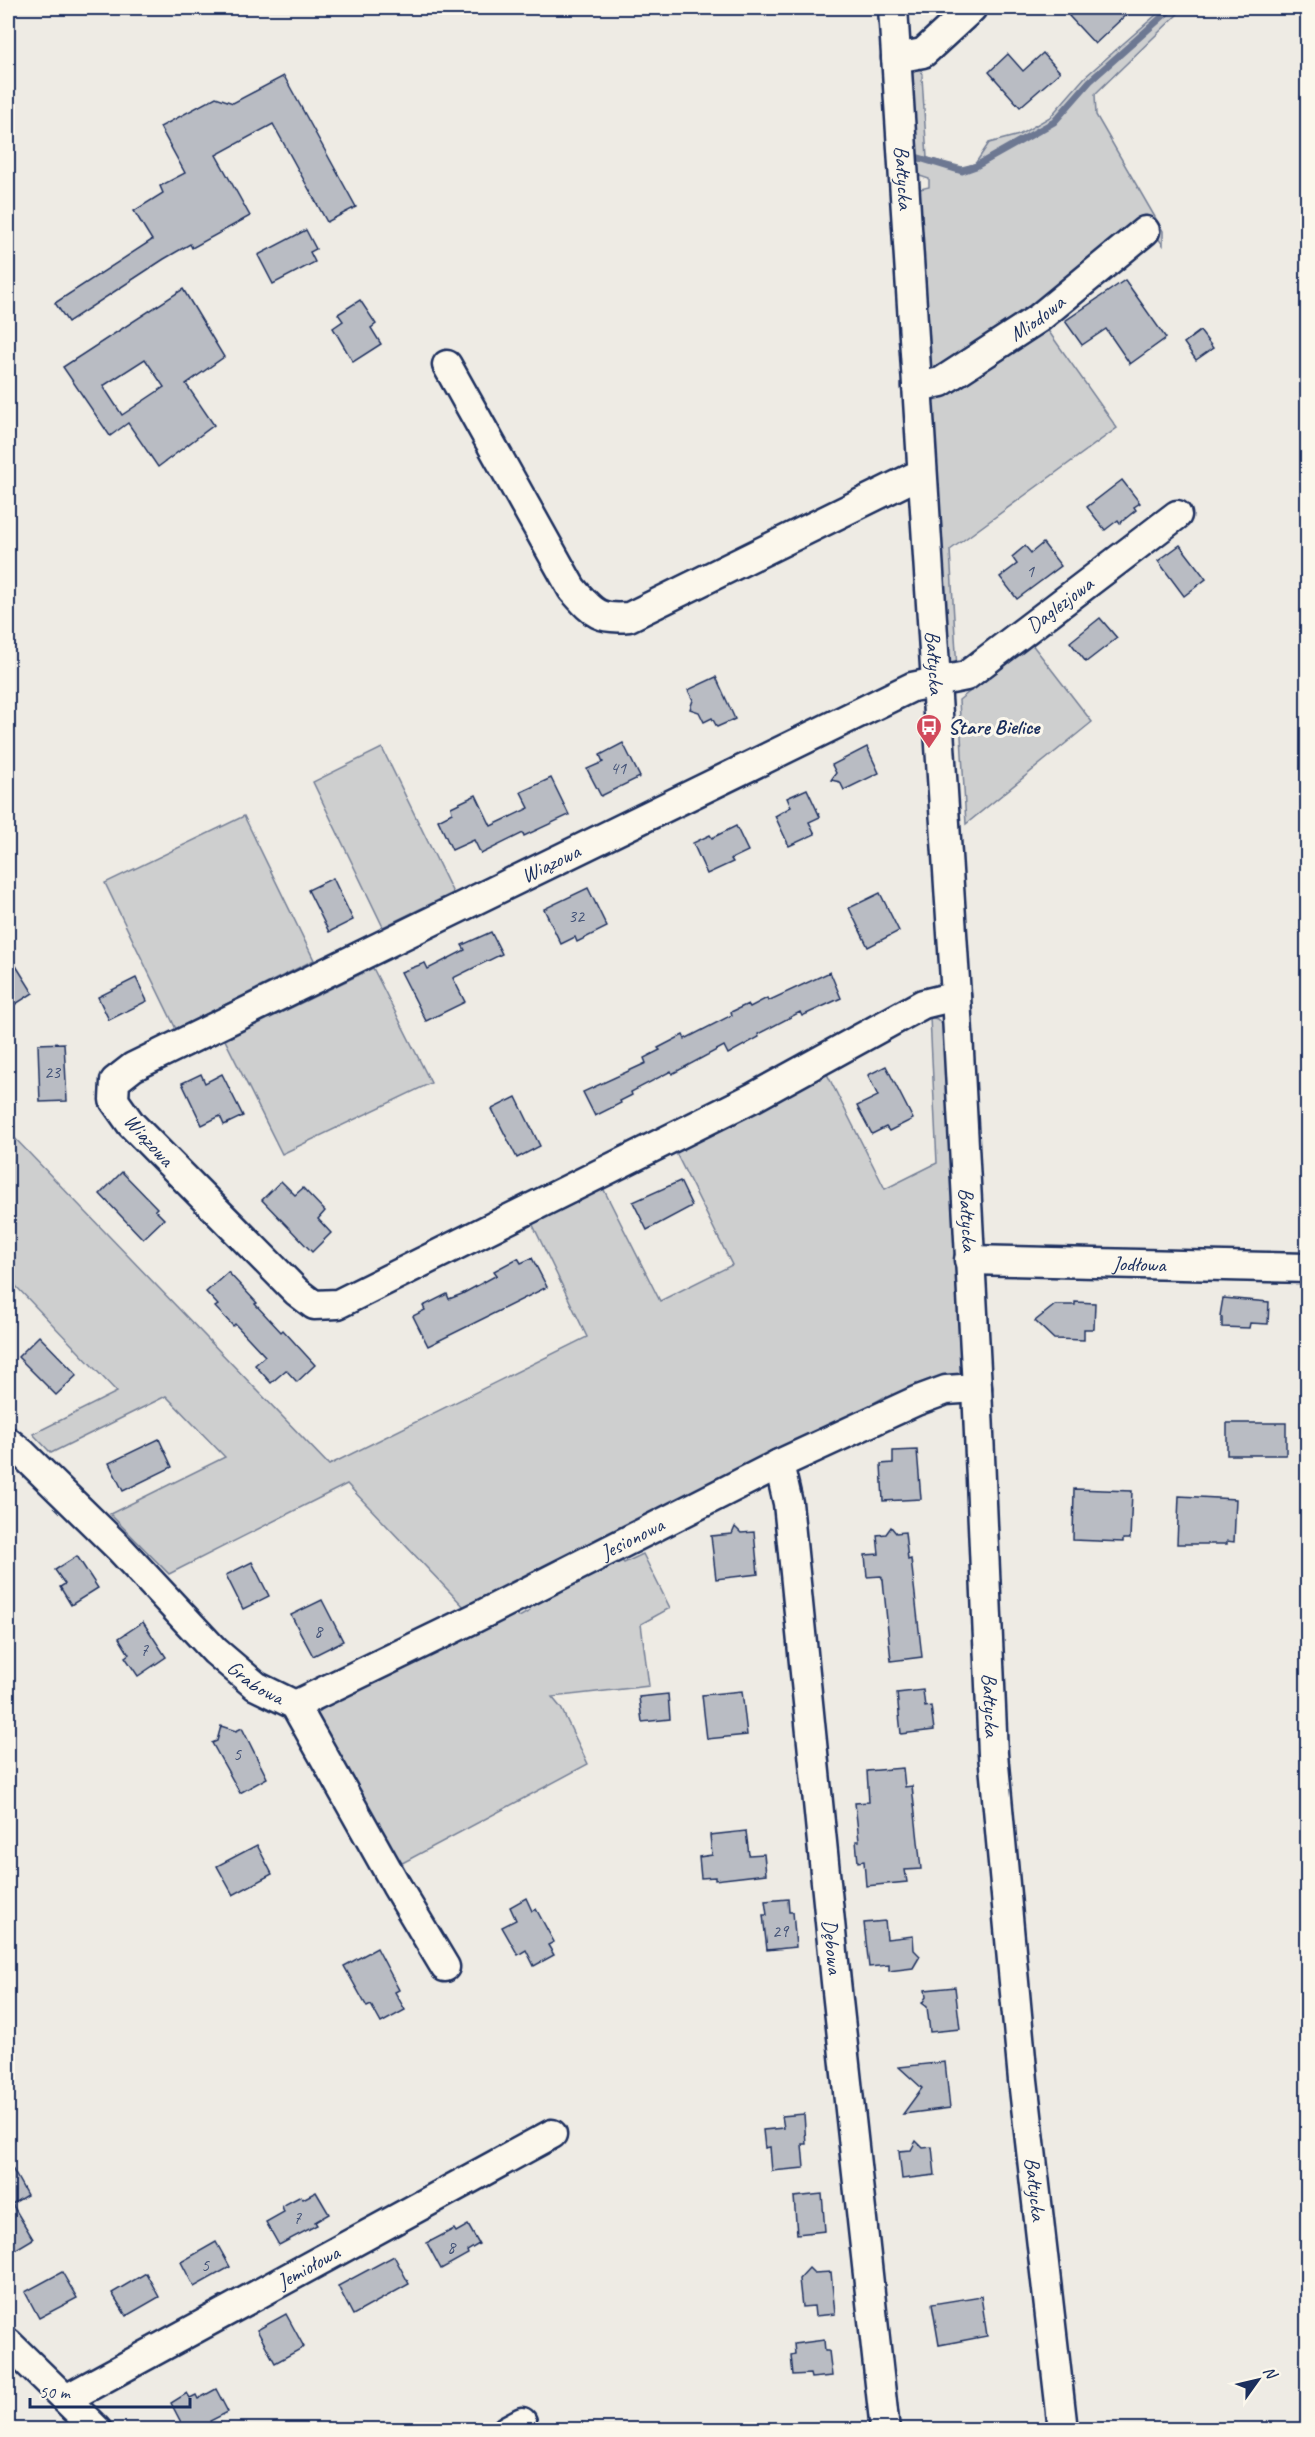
<svg xmlns="http://www.w3.org/2000/svg" width="1315" height="2437" font-family="Caveat,sans-serif">
<style>
.green{fill:#cecfcf;stroke:#747f96;stroke-width:1.5}
.lines{fill:none;stroke-linecap:round;stroke-linejoin:round}
.stream{stroke:#6d7892;stroke-width:7}
.building{fill:#b9bcc3;stroke:#1b2f5e;stroke-width:1.5;fill-rule:evenodd}
.minor-casing{stroke:#1b2f5e;stroke-width:33}
.minor{stroke:#fbf7ec;stroke-width:28}
.labels{text-anchor:middle;stroke-width:6;stroke-linejoin:round;paint-order:stroke}
.number-label{font-size:18px;fill:#425277}
.street-label{font-size:21px;fill:#1b2f5e;stroke:#fbf7ec}
.poi-label{font-size:21px;font-weight:bold;fill:#1b2f5e;stroke:#fbf7ec;text-anchor:start}
</style>
<rect width="100%" height="100%" fill="#eeebe4"/>
<filter id="ink" filterUnits="userSpaceOnUse"><feTurbulence type="fractalNoise" baseFrequency=".0167" numOctaves="2"/><feDisplacementMap in="SourceGraphic" scale="12" xChannelSelector="R" yChannelSelector="G"/><feConvolveMatrix kernelMatrix="1 2 1 2 8 2 1 2 1" color-interpolation-filters="sRGB"/></filter>
<g filter="url(#ink)">
<!-- green -->
<g class="green">
<path d="M 1164,8 L 1184,8 L 1095,94 L 1096,115 L 1163,231 L 1163,245 L 1145,220 L 1034,309 L 930,373 L 916,190 L 929,187 L 929,179 L 914,174 L 907,81 L 921,61 L 927,158 L 962,167 L 975,164 L 989,143 L 1019,135 L 1050,117 L 1085,77 Z"/>
<path d="M 1042,322 L 1117,428 L 950,550 L 957,670 L 947,667 L 929,395 Z"/>
<path d="M 1031,643 L 1092,722 L 966,824 L 959,700 Z"/>
<path d="M 382,748 L 453,893 L 383,927 L 313,782 Z"/>
<path d="M 244,816 L 314,960 L 176,1029 L 105,883 Z"/>
<path d="M 373,968 L 431,1083 L 282,1154 L 225,1040 Z"/>
<path d="M 930,1017 L 937,1019 L 943,1025 L 961,1373 L 957,1378 L 894,1399 L 884,1397 L 870,1405 L 868,1412 L 547,1571 L 540,1569 L 525,1576 L 523,1583 L 468,1611 L 347,1484 L 169,1574 L 110,1514 L 225,1457 L 166,1396 L 51,1453 L 33,1434 L 117,1392 L 14,1284 L 8,1319 L 8,1131 L 329,1465 L 587,1337 L 531,1221 L 602,1186 L 660,1301 L 732,1265 L 674,1149 L 827,1074 L 885,1189 L 937,1163 Z"/>
<path d="M 643,1554 L 670,1608 L 641,1624 L 649,1686 L 552,1697 L 561,1708 L 588,1764 L 393,1868 L 315,1726 L 318,1713 L 336,1697 L 516,1613 L 519,1617 L 530,1611 L 528,1607 L 621,1559 L 624,1563 Z"/>
</g>
<g class="lines">
<!-- stream -->
<path class="stream" d="M 916,157 L 962,171 L 976,166 L 1054,122 L 1090,81 L 1172,8"/>
</g>
<!-- building -->
<g class="building">
<path d="M 1078,8 L 1133,8 L 1095,44 L 1069,16 Z"/>
<path d="M 1043,53 L 1060,72 L 1020,107 L 989,72 L 1008,54 L 1023,71 Z"/>
<path d="M 284,76 L 356,207 L 327,222 L 273,124 L 216,155 L 250,216 L 192,248 L 190,244 L 164,259 L 68,322 L 55,303 L 152,240 L 134,211 L 163,193 L 160,186 L 185,173 L 160,127 L 216,97 L 233,103 Z"/>
<path d="M 306,230 L 316,249 L 310,252 L 315,262 L 273,284 L 258,255 Z"/>
<path d="M 1125,280 L 1166,338 L 1130,364 L 1106,329 L 1082,345 L 1065,321 Z"/>
<path d="M 183,289 L 224,357 L 186,384 L 214,425 L 158,467 L 128,423 L 110,436 L 63,367 ZM 145,359 L 164,387 L 122,415 L 103,386 Z"/>
<path d="M 360,300 L 376,324 L 371,328 L 381,344 L 353,362 L 333,328 L 343,321 L 338,314 Z"/>
<path d="M 1200,331 L 1213,348 L 1196,360 L 1184,343 Z"/>
<path d="M 1122,480 L 1140,503 L 1134,507 L 1136,510 L 1120,523 L 1118,520 L 1105,530 L 1087,507 Z"/>
<path d="M 1043,543 L 1061,566 L 1017,599 L 1000,577 L 1017,564 L 1012,557 L 1025,546 L 1031,553 Z"/>
<path d="M 1180,545 L 1206,579 L 1184,596 L 1158,561 Z"/>
<path d="M 1100,618 L 1117,638 L 1086,662 L 1070,642 Z"/>
<path d="M 716,677 L 735,719 L 717,727 L 712,718 L 704,722 L 699,712 L 690,709 L 693,700 L 688,690 Z"/>
<path d="M 623,743 L 640,777 L 601,796 L 587,769 L 603,762 L 600,755 Z"/>
<path d="M 867,747 L 879,773 L 844,790 L 840,782 L 831,780 L 836,773 L 832,765 Z"/>
<path d="M 551,778 L 569,815 L 524,836 L 523,833 L 481,854 L 474,840 L 452,850 L 438,820 L 452,813 L 451,807 L 476,795 L 491,826 L 529,808 L 521,792 Z"/>
<path d="M 807,789 L 820,817 L 809,822 L 815,834 L 789,846 L 775,816 L 791,807 L 787,798 Z"/>
<path d="M 736,826 L 748,851 L 731,859 L 733,862 L 707,874 L 693,843 L 710,835 L 712,838 Z"/>
<path d="M 333,878 L 353,920 L 329,932 L 308,890 Z"/>
<path d="M 588,888 L 607,927 L 577,942 L 575,937 L 561,944 L 544,909 Z"/>
<path d="M 880,893 L 899,931 L 868,947 L 849,908 Z"/>
<path d="M 491,932 L 502,954 L 453,978 L 465,1002 L 426,1021 L 401,972 L 425,963 L 428,969 L 465,950 L 462,945 Z"/>
<path d="M 8,953 L 33,993 L 8,1009 Z"/>
<path d="M 830,972 L 841,998 L 802,1016 L 800,1012 L 758,1034 L 759,1037 L 728,1054 L 724,1046 L 672,1074 L 671,1071 L 631,1092 L 632,1095 L 620,1101 L 621,1103 L 595,1116 L 583,1092 L 646,1063 L 644,1058 L 660,1050 L 658,1048 L 683,1035 L 685,1039 L 732,1015 L 731,1012 L 748,1004 L 750,1007 L 767,998 L 768,1001 Z"/>
<path d="M 136,978 L 147,1001 L 109,1020 L 98,997 Z"/>
<path d="M 64,1043 L 67,1101 L 40,1102 L 38,1044 Z"/>
<path d="M 886,1066 L 913,1119 L 889,1131 L 886,1127 L 872,1134 L 857,1106 L 878,1096 L 868,1075 Z"/>
<path d="M 201,1074 L 205,1083 L 222,1074 L 243,1116 L 224,1125 L 220,1116 L 202,1125 L 182,1083 Z"/>
<path d="M 516,1097 L 540,1146 L 517,1158 L 492,1109 Z"/>
<path d="M 122,1172 L 157,1208 L 155,1210 L 164,1219 L 143,1239 L 100,1194 Z"/>
<path d="M 281,1181 L 295,1195 L 303,1188 L 325,1211 L 318,1219 L 331,1233 L 312,1252 L 262,1200 Z"/>
<path d="M 680,1181 L 692,1206 L 647,1230 L 633,1202 Z"/>
<path d="M 518,1258 L 521,1263 L 532,1258 L 547,1287 L 428,1346 L 413,1316 L 425,1310 L 423,1306 L 447,1294 L 449,1299 L 462,1294 L 497,1275 L 494,1271 Z"/>
<path d="M 228,1272 L 257,1303 L 255,1304 L 281,1332 L 283,1330 L 315,1365 L 297,1382 L 286,1370 L 271,1383 L 255,1365 L 265,1356 L 235,1324 L 233,1326 L 215,1307 L 218,1305 L 206,1292 Z"/>
<path d="M 1223,1298 L 1269,1302 L 1268,1324 L 1250,1323 L 1249,1328 L 1222,1327 L 1222,1318 L 1220,1316 Z"/>
<path d="M 1075,1302 L 1095,1303 L 1094,1329 L 1084,1329 L 1084,1340 L 1054,1339 L 1035,1321 L 1055,1305 L 1075,1305 Z"/>
<path d="M 39,1336 L 77,1375 L 56,1395 L 18,1357 Z"/>
<rect x="1227" y="1423" width="59" height="32"/>
<path d="M 159,1439 L 172,1467 L 123,1491 L 109,1463 Z"/>
<path d="M 917,1450 L 921,1499 L 883,1501 L 881,1464 L 893,1463 L 893,1451 Z"/>
<path d="M 1074,1489 L 1132,1491 L 1130,1539 L 1123,1539 L 1123,1542 L 1073,1540 Z"/>
<path d="M 1179,1496 L 1236,1499 L 1234,1542 L 1227,1541 L 1227,1544 L 1177,1544 Z"/>
<path d="M 735,1527 L 741,1533 L 754,1532 L 758,1574 L 716,1579 L 711,1536 L 732,1534 Z"/>
<path d="M 891,1527 L 896,1533 L 905,1532 L 908,1560 L 911,1559 L 922,1657 L 891,1661 L 883,1580 L 881,1576 L 867,1577 L 865,1555 L 879,1554 L 877,1535 L 886,1534 Z"/>
<path d="M 77,1556 L 98,1588 L 71,1605 L 60,1587 L 65,1584 L 55,1570 Z"/>
<path d="M 252,1562 L 269,1596 L 243,1609 L 226,1575 Z"/>
<path d="M 322,1600 L 343,1641 L 313,1656 L 291,1615 Z"/>
<path d="M 143,1622 L 166,1657 L 138,1676 L 125,1657 L 129,1654 L 119,1638 Z"/>
<path d="M 923,1690 L 925,1707 L 931,1706 L 934,1730 L 901,1734 L 897,1693 Z"/>
<path d="M 742,1691 L 747,1735 L 707,1739 L 702,1695 Z"/>
<path d="M 668,1694 L 670,1719 L 642,1722 L 639,1697 Z"/>
<path d="M 221,1726 L 236,1731 L 242,1728 L 267,1778 L 240,1793 L 212,1743 L 217,1741 Z"/>
<path d="M 903,1768 L 905,1787 L 912,1786 L 921,1869 L 905,1870 L 907,1882 L 866,1886 L 864,1861 L 858,1862 L 856,1841 L 859,1841 L 855,1803 L 869,1802 L 867,1771 Z"/>
<path d="M 746,1831 L 749,1855 L 764,1854 L 766,1874 L 715,1880 L 715,1877 L 701,1878 L 699,1857 L 712,1855 L 710,1835 Z"/>
<path d="M 257,1845 L 272,1874 L 233,1895 L 217,1866 Z"/>
<path d="M 526,1898 L 532,1911 L 536,1909 L 554,1942 L 548,1945 L 554,1955 L 534,1966 L 526,1950 L 518,1955 L 502,1927 L 516,1920 L 510,1907 Z"/>
<path d="M 788,1899 L 789,1912 L 793,1912 L 796,1947 L 767,1950 L 763,1915 L 767,1915 L 765,1901 Z"/>
<path d="M 885,1921 L 887,1939 L 913,1936 L 914,1950 L 920,1956 L 913,1968 L 889,1971 L 889,1965 L 869,1967 L 864,1923 Z"/>
<path d="M 377,1948 L 399,1990 L 395,1992 L 405,2010 L 381,2023 L 371,2005 L 367,2007 L 344,1966 Z"/>
<path d="M 955,1987 L 960,2029 L 930,2032 L 927,2007 L 922,2003 L 926,1997 L 925,1990 Z"/>
<path d="M 945,2062 L 950,2108 L 903,2114 L 922,2088 L 899,2067 Z"/>
<path d="M 804,2114 L 806,2144 L 802,2144 L 804,2168 L 772,2171 L 770,2147 L 765,2148 L 763,2130 L 784,2128 L 782,2116 Z"/>
<path d="M 916,2141 L 923,2148 L 932,2147 L 935,2175 L 902,2179 L 899,2151 L 911,2150 Z"/>
<path d="M 8,2161 L 27,2195 L 12,2204 L 33,2239 L 8,2254 Z"/>
<path d="M 316,2192 L 329,2214 L 315,2222 L 317,2225 L 279,2245 L 266,2222 L 284,2212 L 282,2206 L 301,2196 L 303,2199 Z"/>
<path d="M 822,2194 L 825,2231 L 797,2234 L 794,2197 Z"/>
<path d="M 468,2225 L 479,2244 L 467,2251 L 468,2254 L 441,2269 L 427,2243 L 454,2229 L 456,2232 Z"/>
<path d="M 216,2242 L 230,2267 L 194,2287 L 181,2262 Z"/>
<path d="M 394,2256 L 409,2284 L 353,2315 L 338,2286 Z"/>
<path d="M 809,2268 L 814,2273 L 831,2272 L 835,2314 L 815,2316 L 814,2306 L 802,2307 L 799,2279 Z"/>
<path d="M 62,2272 L 77,2298 L 39,2318 L 25,2292 Z"/>
<path d="M 146,2273 L 159,2297 L 126,2316 L 112,2293 Z"/>
<path d="M 981,2296 L 987,2336 L 939,2345 L 932,2304 Z"/>
<path d="M 286,2314 L 304,2347 L 275,2363 L 257,2330 Z"/>
<path d="M 824,2340 L 825,2351 L 829,2351 L 832,2376 L 811,2378 L 810,2374 L 793,2375 L 791,2355 L 795,2354 L 794,2344 Z"/>
<path d="M 216,2389 L 228,2412 L 210,2421 L 215,2430 L 185,2430 L 171,2403 L 187,2393 L 190,2398 L 196,2395 L 198,2399 Z"/>
</g>
<g class="lines">
<defs>
<g id="minor">
<path id="s1" d="M 893,8 L 956,996 L 977,1388 L 993,1754 L 1023,2080 L 1063,2430"/>
<path d="M 896,58 L 923,53 L 972,8"/>
<path d="M 447,365 L 572,589 C 593,612 597,620 629,617 L 922,473"/>
<path id="s2" d="M 917,387 L 941,382 L 1039,318 L 1145,231"/>
<path id="s3" d="M 956,996 L 923,1004 L 754,1097 L 338,1304 L 314,1305 L 297,1292 L 131,1124 L 114,1100 L 115,1081 L 133,1067 L 912,687 L 966,676 L 1177,515"/>
<path id="s4" d="M 969,1260 L 1308,1268"/>
<path id="s5" d="M 8,1442 L 22,1453 L 120,1549 L 215,1651 L 256,1686 L 295,1705 L 396,1885 L 445,1967"/>
<path id="s6" d="M 779,1464 L 788,1503 L 836,1982 L 885,2430"/>
<path id="s7" d="M 295,1705 L 475,1618 L 779,1464 L 916,1401 L 946,1390 L 977,1388"/>
<path d="M 8,2343 L 97,2430"/>
<path id="s8" d="M 66,2399 L 552,2134"/>
<path d="M 507,2430 L 522,2422"/>
</g>
</defs>
<!-- minor casing -->
<use href="#minor" class="minor-casing"/>
<!-- minor -->
<use href="#minor" class="minor"/>
</g>
</g>
<!-- icons -->
<defs>
<symbol id="bus-pin" viewBox="-11 -11 22 30"><path d="M0 17L-7.5 6A9.5 9.5 0 1 1 7.5 6Z" fill="#d1495b" stroke="#fbf7ec"/><path d="M-5-6H5V4H4V6H2V4H-2V6H-4V4H-5ZM-3.5-4V0h7V-4ZM-3.5 1.2v1.5H-2V1.2ZM2 1.2v1.5H3.5V1.2Z" fill="#fff"/></symbol>
</defs>
<g fill-rule="evenodd">
<use href="#bus-pin" x="914" y="712" width="30" height="40"/>
</g>
<g class="labels">
<!-- number labels -->
<g class="number-label">
<text x="1030" y="577">1</text>
<text x="618" y="774">41</text>
<text x="576" y="922">32</text>
<text x="52" y="1078">23</text>
<text x="318" y="1637">8</text>
<text x="144" y="1656">7</text>
<text x="237" y="1760">5</text>
<text x="780" y="1937">29</text>
<text x="297" y="2224">7</text>
<text x="451" y="2253">8</text>
<text x="205" y="2271">5</text>
</g>
<!-- street labels -->
<g class="street-label">
<text dy="7" stroke="none"><textPath href="#s1" startOffset="170">Bałtycka</textPath></text>
<text dy="7" stroke="none"><textPath href="#s2" startOffset="140">Miodowa</textPath></text>
<text dy="7" stroke="none"><textPath href="#s3" startOffset="2084">Daglezjowa</textPath></text>
<text dy="7" stroke="none"><textPath href="#s1" startOffset="656">Bałtycka</textPath></text>
<text dy="7" stroke="none"><textPath href="#s3" startOffset="1509">Wiązowa</textPath></text>
<text transform="translate(149 1140) rotate(48)" y="7">Wiązowa</text>
<text dy="7" stroke="none"><textPath href="#s1" startOffset="1214">Bałtycka</textPath></text>
<text dy="7" stroke="none"><textPath href="#s4" startOffset="170">Jodłowa</textPath></text>
<text dy="7" stroke="none"><textPath href="#s7" startOffset="376">Jesionowa</textPath></text>
<text dy="7" stroke="none"><textPath href="#s5" startOffset="346">Grabowa</textPath></text>
<text dy="7" stroke="none"><textPath href="#s1" startOffset="1700">Bałtycka</textPath></text>
<text dy="7" stroke="none"><textPath href="#s6" startOffset="486">Dębowa</textPath></text>
<text dy="7" stroke="none"><textPath href="#s1" startOffset="2186">Bałtycka</textPath></text>
<text dy="7" stroke="none"><textPath href="#s8" startOffset="276">Jemiołowa</textPath></text>
</g>
<!-- poi labels -->
<g class="poi-label">
<text x="948" y="734">Stare Bielice</text>
</g>
</g>
<!-- margin -->
<rect width="1315" height="2437" fill="none" stroke="#fbf7ec" stroke-width="30"/>
<rect x="15" y="15" width="1285" height="2407" fill="none" stroke="#1b2f5e" stroke-width="2" filter="url(#ink)"/>
<!-- north arrow -->
<g transform="translate(1258 2380) rotate(56)" stroke="#fbf7ec" stroke-width="4.5" paint-order="stroke">
<path d="M0-4.5L10 22L0 15L-10 22Z" fill="#1b2f5e"/>
<text y="-9" font-size="16" font-weight="bold" text-anchor="middle" fill="#1b2f5e">N</text>
</g>
<!-- scale -->
<path d="M30 2398v9h160v-9" fill="none" stroke="#1b2f5e" stroke-width="3"/>
<text x="39" y="2398" font-size="18" fill="#1b2f5e" stroke="#fbf7ec" stroke-width="4.5" paint-order="stroke">50 m</text>
</svg>
